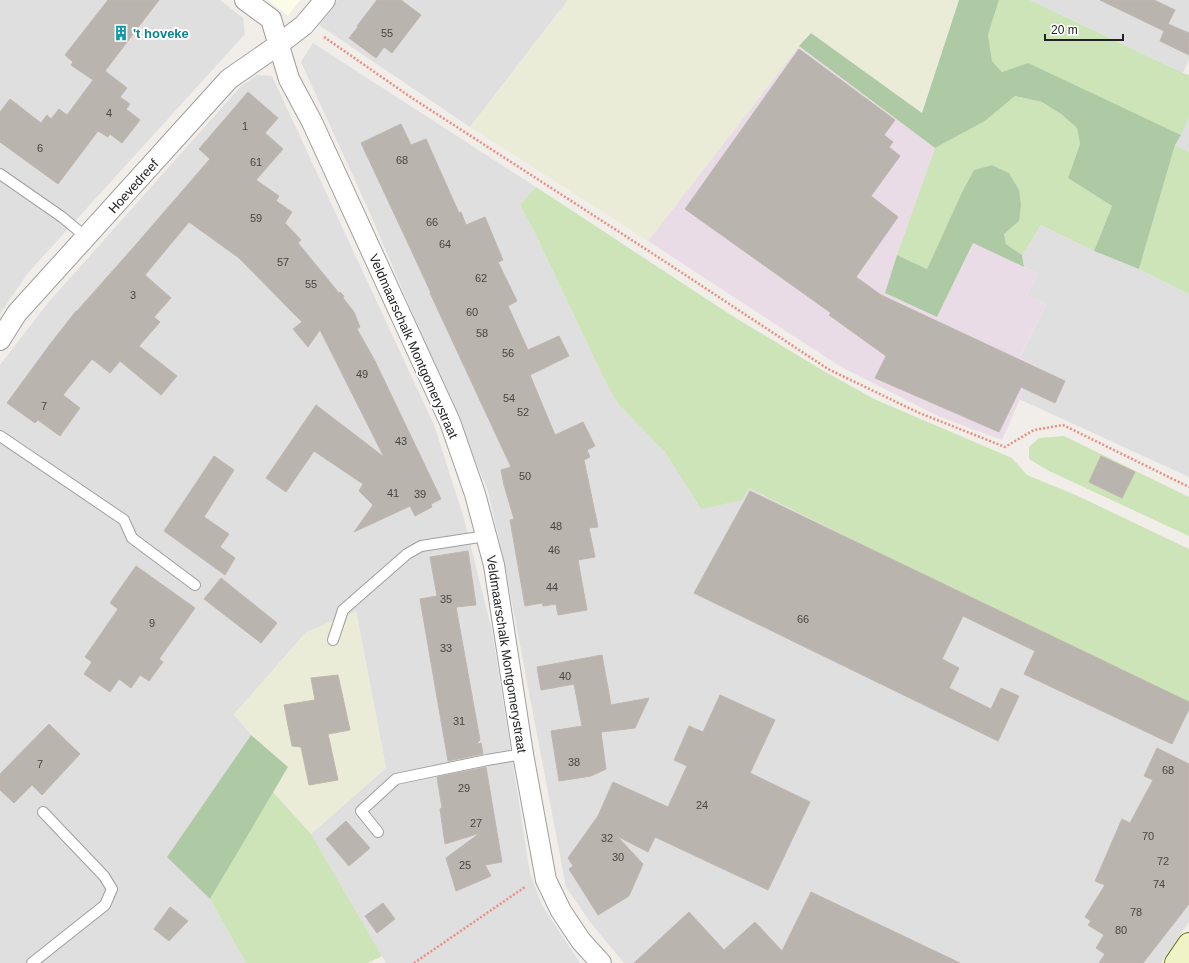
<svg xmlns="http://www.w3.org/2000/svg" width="1189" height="963" font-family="Helvetica,sans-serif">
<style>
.residential{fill:#dfdfdf}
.industrial{fill:#e9dce6}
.education{fill:#fbfce7}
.farmland{fill:#eaecd8}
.grass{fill:#cce4b7}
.forest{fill:#aecaa4}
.building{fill:#bab4af;stroke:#c1b6ae}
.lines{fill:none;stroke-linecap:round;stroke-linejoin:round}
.lane-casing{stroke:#9f9f9f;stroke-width:12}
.street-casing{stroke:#9f9f9f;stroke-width:22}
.secondary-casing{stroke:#626e14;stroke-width:24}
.path{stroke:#e98f82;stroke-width:2.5;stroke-dasharray:2 2;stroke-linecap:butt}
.lane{stroke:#fff;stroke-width:10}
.street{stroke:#fff;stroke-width:20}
.secondary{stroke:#eff3c6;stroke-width:22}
.labels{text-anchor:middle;stroke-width:4;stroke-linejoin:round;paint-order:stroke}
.number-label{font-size:11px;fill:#484645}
.culture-label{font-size:13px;font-weight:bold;fill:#0d838f;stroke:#fff;text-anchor:start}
.street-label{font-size:13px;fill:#222;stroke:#fff}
</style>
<rect width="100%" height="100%" fill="#f1eeea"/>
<!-- residential -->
<g class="residential">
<path d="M 0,0 L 220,0 L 243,18 L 245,34 L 27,274 L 0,314 Z"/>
<path d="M 337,0 L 568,0 L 470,127 L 319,25 Z"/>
<path d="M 1030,0 L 1189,0 L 1189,59 L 1183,73 Z"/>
<path d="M 313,43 L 536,187 L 520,205 L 534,231 L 607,385 L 619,405 L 665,452 L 701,509 L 749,488 L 869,548 L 1189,702 L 1189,922 L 1161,963 L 624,963 L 590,922 L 566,887 L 505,566 L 488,491 L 369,211 L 301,62 Z"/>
<path d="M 257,75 L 272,76 L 434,425 L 463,515 L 492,631 L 530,873 L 542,905 L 580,963 L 386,963 L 311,834 L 386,768 L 356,611 L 234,714 L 251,735 L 167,857 L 210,899 L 246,963 L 0,963 L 0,365 L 47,304 L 241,86 Z"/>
<path d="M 1189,117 L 1189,152 L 1175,145 Z"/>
<path d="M 1041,225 L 1094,251 L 1139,269 L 1189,294 L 1189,477 L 1019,399 L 1035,365 L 1020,357 L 1046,304 L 1026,295 L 1038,274 L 1024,267 L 1022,255 Z"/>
</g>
<!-- industrial -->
<path class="industrial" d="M 799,46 L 935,148 L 897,255 L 885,293 L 937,317 L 973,243 L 1038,274 L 1026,295 L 1046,304 L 1020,356 L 1035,365 L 1002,440 L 940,417 L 841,367 L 648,241 Z"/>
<!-- education -->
<path class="education" d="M 268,0 L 300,0 L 288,16 Z"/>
<!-- farmland -->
<g class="farmland">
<path d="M 568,0 L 959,0 L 922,113 L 811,33 L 799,46 L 648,241 L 470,127 Z"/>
<path d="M 356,611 L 386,768 L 311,834 L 273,792 L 288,767 L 251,735 L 234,714 L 306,632 Z"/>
</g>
<!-- grass -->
<g class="grass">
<path d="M 999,0 L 1030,0 L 1183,73 L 1189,75 L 1189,117 L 1181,135 L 1028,64 L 1002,72 L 992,61 L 988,35 Z"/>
<path d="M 1015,96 L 1042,102 L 1061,114 L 1077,128 L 1080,144 L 1068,178 L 1112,206 L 1094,251 L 1041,225 L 1022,255 L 1006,244 L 1004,234 L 1009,173 L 992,165 L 974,170 L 963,190 L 927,269 L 897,255 L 935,148 L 985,121 Z"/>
<path d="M 1175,145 L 1189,152 L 1189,294 L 1139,269 Z"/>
<path d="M 536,187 L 734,317 L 822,370 L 874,399 L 1012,458 L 1027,475 L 1078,496 L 1189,549 L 1189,702 L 869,548 L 749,488 L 742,500 L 701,509 L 665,452 L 619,405 L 607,385 L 534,231 L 520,205 Z"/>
<path d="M 1064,436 L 1189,497 L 1189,536 L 1049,471 L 1029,459 L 1029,447 L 1039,438 Z"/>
<path d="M 273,792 L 311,834 L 382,956 L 368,963 L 246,963 L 210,899 Z"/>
</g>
<!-- forest -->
<g class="forest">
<path d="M 959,0 L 999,0 L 988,35 L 992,61 L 1002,72 L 1028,63 L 1181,135 L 1175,145 L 1139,269 L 1094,251 L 1112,206 L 1068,178 L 1080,144 L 1077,128 L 1061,114 L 1042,102 L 1015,96 L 985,121 L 935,148 L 799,46 L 811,33 L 922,113 Z"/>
<path d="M 992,165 L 1009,173 L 1019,190 L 1021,205 L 1019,221 L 1004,234 L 1006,244 L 1022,255 L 1024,267 L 973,243 L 937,317 L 885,293 L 897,255 L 927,269 L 963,190 L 974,170 Z"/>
<path d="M 251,735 L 288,767 L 210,899 L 167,857 Z"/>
</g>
<!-- building -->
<g class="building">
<path d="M 108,0 L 159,0 L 105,71 L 127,88 L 120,97 L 130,104 L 126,109 L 140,120 L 122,143 L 110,134 L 108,137 L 98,131 L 58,184 L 0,142 L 0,112 L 10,99 L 41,123 L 47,115 L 51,119 L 59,109 L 67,115 L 93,80 L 71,65 L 73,62 L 65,55 Z"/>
<path d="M 377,0 L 401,0 L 421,15 L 392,53 L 384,47 L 376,58 L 349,38 L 358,27 L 357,26 Z"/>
<path d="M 1100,0 L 1154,0 L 1175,10 L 1168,24 L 1189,33 L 1189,55 L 1160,41 L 1164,31 Z"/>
<path d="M 799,49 L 895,120 L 884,135 L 893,142 L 889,147 L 900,156 L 871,196 L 898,217 L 856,277 L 881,295 L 1065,381 L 1055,403 L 1021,387 L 999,432 L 875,378 L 886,356 L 829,315 L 831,313 L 685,209 Z"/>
<path d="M 248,92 L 278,118 L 265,133 L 283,149 L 256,180 L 279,196 L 276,201 L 292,212 L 285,223 L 301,240 L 298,243 L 339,293 L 340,292 L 344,296 L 343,298 L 354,312 L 360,327 L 357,329 L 375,361 L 429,474 L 441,499 L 431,504 L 432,507 L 415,516 L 410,506 L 354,532 L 373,505 L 359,491 L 363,484 L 314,451 L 286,492 L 266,478 L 316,405 L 384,457 L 320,330 L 308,347 L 293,329 L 302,322 L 239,258 L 189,222 L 145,275 L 171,298 L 154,317 L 160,322 L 139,346 L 177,376 L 161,395 L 120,361 L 110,373 L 92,359 L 63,395 L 80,408 L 60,436 L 38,420 L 35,423 L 7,403 L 48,347 L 76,311 L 77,311 L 132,249 L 210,159 L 199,149 Z"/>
<path d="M 401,124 L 411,145 L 426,139 L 459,213 L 461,212 L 466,225 L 485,217 L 503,260 L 498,262 L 517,301 L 508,306 L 528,350 L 559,336 L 569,356 L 530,375 L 555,435 L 583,422 L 595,446 L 587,450 L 590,457 L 584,460 L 598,527 L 589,528 L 595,557 L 578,560 L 587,610 L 558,615 L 556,604 L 543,606 L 542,603 L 525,606 L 510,520 L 514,519 L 504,485 L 501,470 L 511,467 L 430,293 L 431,293 L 406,239 L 361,143 Z"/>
<path d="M 214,456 L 234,470 L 204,517 L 229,534 L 220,547 L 235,558 L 225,575 L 164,531 Z"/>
<path d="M 1101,456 L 1135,472 L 1122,498 L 1089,482 Z"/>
<path d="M 750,491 L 1189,702 L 1189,709 L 1172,744 L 1024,674 L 1035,651 L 963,616 L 942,659 L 959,668 L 949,688 L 991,709 L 1001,688 L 1019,696 L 998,741 L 694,593 Z"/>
<path d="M 468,551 L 476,605 L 456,607 L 480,740 L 476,744 L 481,743 L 483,754 L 448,761 L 420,599 L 437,596 L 430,557 Z"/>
<path d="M 136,566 L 195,608 L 159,659 L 163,662 L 149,681 L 140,675 L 131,688 L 119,679 L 110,692 L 84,674 L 92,662 L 85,657 L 118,609 L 110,603 Z"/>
<path d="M 221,578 L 277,623 L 261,643 L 204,599 Z"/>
<path d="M 602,655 L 611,705 L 649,698 L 635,728 L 601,732 L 606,769 L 591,776 L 559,781 L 551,731 L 582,726 L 574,684 L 541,690 L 537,667 Z"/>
<path d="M 338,675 L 350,730 L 328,734 L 338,780 L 309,785 L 301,747 L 292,746 L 284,705 L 315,700 L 311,678 Z"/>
<path d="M 720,695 L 775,720 L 750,773 L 810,802 L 768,890 L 655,837 L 648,852 L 617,836 L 643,864 L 629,896 L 598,915 L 569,869 L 573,866 L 568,858 L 598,816 L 613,782 L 668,807 L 687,766 L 674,760 L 689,726 L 703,732 Z"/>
<path d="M 49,724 L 80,754 L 42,795 L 32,785 L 14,803 L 0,790 L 0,774 Z"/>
<path d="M 1157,748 L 1189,764 L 1189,904 L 1143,963 L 1099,963 L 1105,954 L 1096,948 L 1104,935 L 1088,925 L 1091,921 L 1085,917 L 1105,885 L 1095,881 L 1122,819 L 1130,823 L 1153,780 L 1144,776 Z"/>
<path d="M 486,767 L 502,862 L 485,865 L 491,876 L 456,891 L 446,858 L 480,833 L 445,844 L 440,809 L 442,808 L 437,777 Z"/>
<path d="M 346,821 L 370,848 L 349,866 L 326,839 Z"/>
<path d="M 811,892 L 960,963 L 634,963 L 689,912 L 724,950 L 755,922 L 782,951 Z"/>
<path d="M 383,903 L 395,919 L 377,933 L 365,916 Z"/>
<path d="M 170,907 L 188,921 L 169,941 L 154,929 Z"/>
</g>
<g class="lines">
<defs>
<g id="lane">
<path d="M 0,174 L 62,217 L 86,237"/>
<path d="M 0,436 L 124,520 L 132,538 L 195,585"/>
<path d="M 333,640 L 343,610 L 407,554 L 421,546 L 486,536"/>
<path d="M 378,832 L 361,811 L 396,779 L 487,760 L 523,754"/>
<path d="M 32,963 L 105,905 L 112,889 L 104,876 L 43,812"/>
</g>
<g id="street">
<path d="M 245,0 L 271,19 L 289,79 L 312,122 L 450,422 L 475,494 L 494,565 L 523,754 L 546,880 L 561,911 L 581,941 L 601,963"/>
<path d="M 0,340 L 17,313 L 229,79 L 278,45 L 304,25 L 325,0"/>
</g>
<path id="secondary" d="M 1176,963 L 1189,944"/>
</defs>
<!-- lane casing -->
<use href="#lane" class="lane-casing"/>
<!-- street casing -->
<use href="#street" class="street-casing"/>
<!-- secondary casing -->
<use href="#secondary" class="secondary-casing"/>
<!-- path -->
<g class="path">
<path d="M 324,37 L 412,98 L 661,259 L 828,369 L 917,412 L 1005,447 L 1034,430 L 1063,425 L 1189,487"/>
<path d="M 414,963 L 525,887"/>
</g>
<!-- lane -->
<use href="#lane" class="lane"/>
<!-- street -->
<use href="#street" class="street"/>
<!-- secondary -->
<use href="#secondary" class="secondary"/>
</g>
<!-- icons -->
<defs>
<symbol id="building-bare" viewBox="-9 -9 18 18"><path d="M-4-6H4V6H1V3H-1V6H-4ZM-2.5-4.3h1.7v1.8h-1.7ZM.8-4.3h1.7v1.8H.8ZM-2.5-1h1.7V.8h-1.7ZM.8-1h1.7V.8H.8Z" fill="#0f9aa8" stroke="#fff" stroke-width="2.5" paint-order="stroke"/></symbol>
</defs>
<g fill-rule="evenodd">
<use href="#building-bare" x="110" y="22" width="22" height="22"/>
</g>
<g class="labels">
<!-- number labels -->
<g class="number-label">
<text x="387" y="37">55</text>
<text x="109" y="117">4</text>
<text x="245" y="130">1</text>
<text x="40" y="152">6</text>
<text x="402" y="164">68</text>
<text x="256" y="166">61</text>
<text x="256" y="222">59</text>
<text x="432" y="226">66</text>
<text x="445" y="248">64</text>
<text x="283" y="266">57</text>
<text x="481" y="282">62</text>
<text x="311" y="288">55</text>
<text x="133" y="299">3</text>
<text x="472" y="316">60</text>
<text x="482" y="337">58</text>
<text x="508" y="357">56</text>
<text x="362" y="378">49</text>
<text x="509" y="402">54</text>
<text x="44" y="410">7</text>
<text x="523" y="416">52</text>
<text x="401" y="445">43</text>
<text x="525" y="480">50</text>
<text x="393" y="497">41</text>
<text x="420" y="498">39</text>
<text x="556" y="530">48</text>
<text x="554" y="554">46</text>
<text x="552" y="591">44</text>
<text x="446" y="603">35</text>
<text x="803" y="623">66</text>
<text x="152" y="627">9</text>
<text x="446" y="652">33</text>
<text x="565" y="680">40</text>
<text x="459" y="725">31</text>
<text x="574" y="766">38</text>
<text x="40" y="768">7</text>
<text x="1168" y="774">68</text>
<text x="464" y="792">29</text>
<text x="702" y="809">24</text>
<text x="476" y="827">27</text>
<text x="1148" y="840">70</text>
<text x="607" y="842">32</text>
<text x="618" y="861">30</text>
<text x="1163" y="865">72</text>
<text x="465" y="869">25</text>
<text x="1159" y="888">74</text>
<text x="1136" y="916">78</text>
<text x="1121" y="934">80</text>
</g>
<!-- culture labels -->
<g class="culture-label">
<text x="133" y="38">'t hoveke</text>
</g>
<!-- street labels -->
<g class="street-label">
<text transform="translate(133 186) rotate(-48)" y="5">Hoevedreef</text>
<text transform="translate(414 346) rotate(66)" y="5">Veldmaarschalk Montgomerystraat</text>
<text transform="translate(507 654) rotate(81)" y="5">Veldmaarschalk Montgomerystraat</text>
</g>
</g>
<!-- scale -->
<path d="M1045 34v6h78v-6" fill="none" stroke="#222222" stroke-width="2"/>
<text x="1051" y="34" font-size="12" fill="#222222" stroke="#ffffff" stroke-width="3" paint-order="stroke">20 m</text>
</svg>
